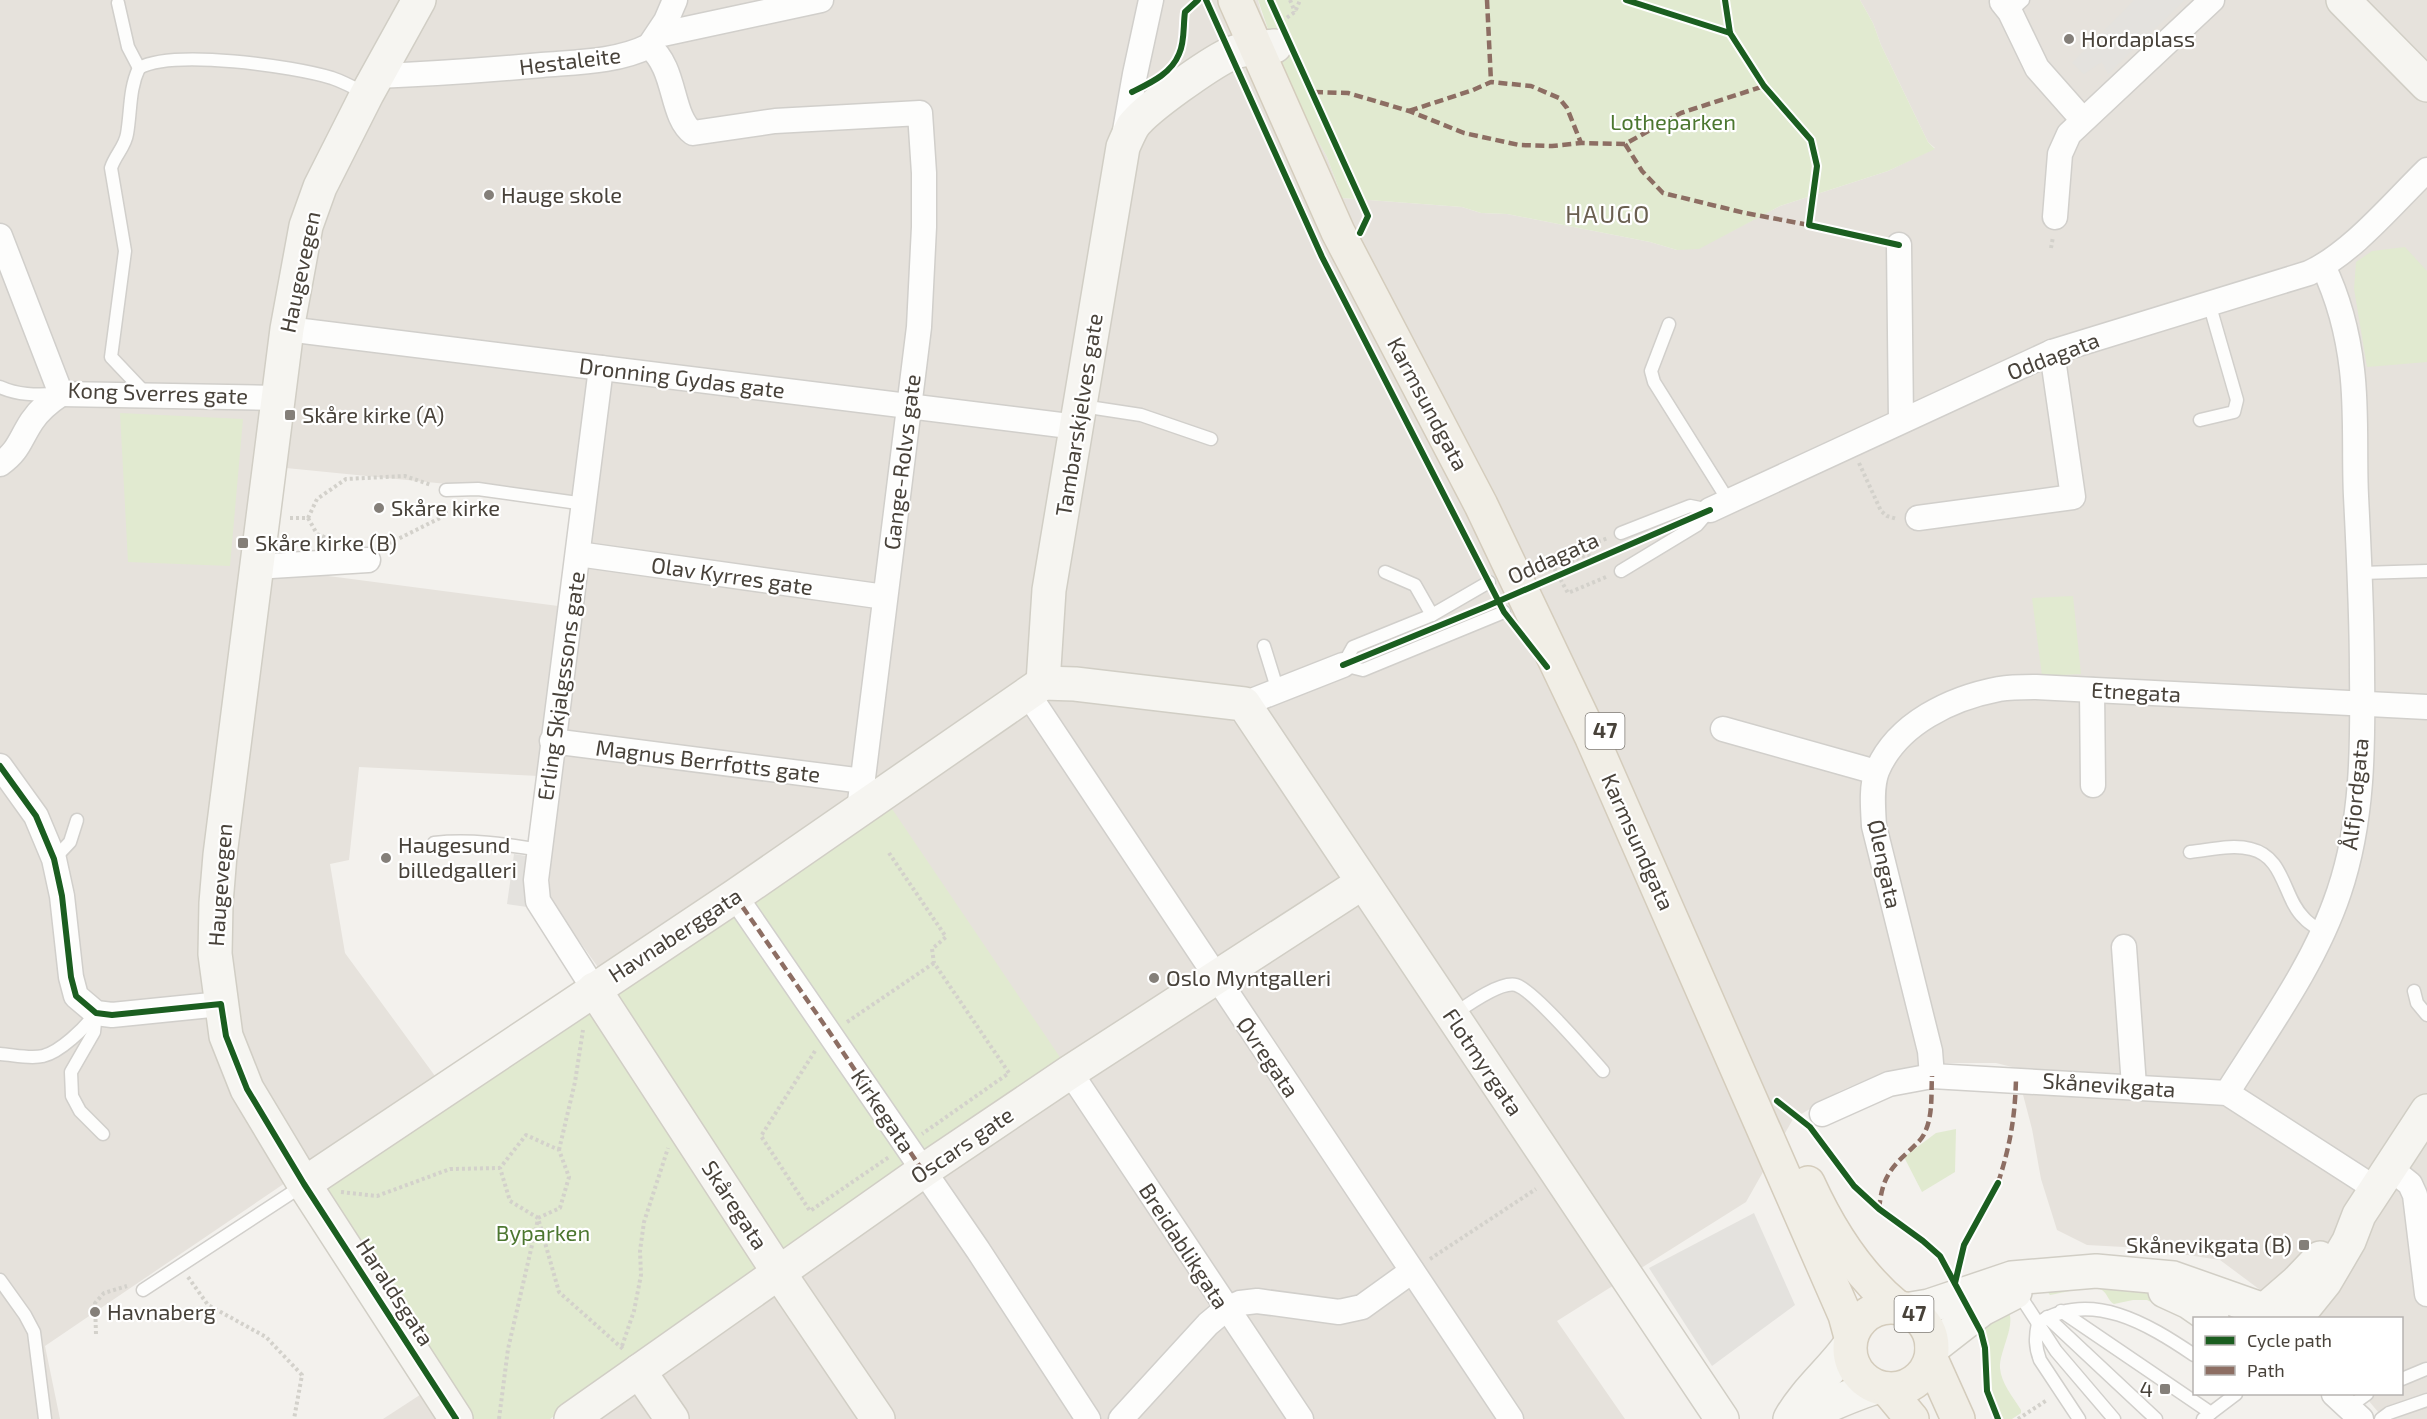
<svg xmlns="http://www.w3.org/2000/svg" width="2427" height="1419" font-family="'Exo 2',sans-serif">
<style>
.residential{fill:#e6e2dc;fill-rule:evenodd}
.green{fill:#e1ead0}
.parking{fill:#e4e2de}
.lines{fill:none;stroke-linecap:round;stroke-linejoin:round}
.lane-casing{stroke:#d1cfcb;stroke-width:15}
.street-casing{stroke:#d1cfcb;stroke-width:27}
.secondary-casing{stroke:#d1cec5;stroke-width:36}
.primary-casing{stroke:#d4ccbc;stroke-width:36}
.path{stroke:#d3d1cb;stroke-width:4;stroke-dasharray:3 3;stroke-linecap:butt}
.lane{stroke:#fdfdfc;stroke-width:12}
.street{stroke:#fdfdfc;stroke-width:24}
.secondary{stroke:#f6f5f1;stroke-width:33}
.primary{stroke:#f1eee6;stroke-width:33}
.quiet{stroke:#8d6e63;stroke-width:4.5;stroke-dasharray:9 4.5;stroke-linecap:butt}
.cycleway-casing{stroke:#fff;stroke-width:10}
.cycleway{stroke:#1b5e20;stroke-width:6}
.poi-dot{fill:#847f79;stroke:#fff;stroke-width:2}
.labels{text-anchor:middle;stroke-width:4.5;stroke-linejoin:round;paint-order:stroke}
.shield{fill:#fff;stroke:#7f7b75;stroke-width:1.5}
.shield-label{font-size:21px;font-weight:bold;fill:#48423a}
.poi-label{font-size:22px;fill:#48423a;stroke:#fff;text-anchor:start}
.street-label{font-size:22px;fill:#48423a;stroke:#fff}
.park-label{font-size:22px;fill:#4c7730;stroke:#fff}
.neighbourhood-label{font-size:24px;letter-spacing:1.5px;fill:#6b6051;stroke:#fff}
</style>
<rect width="100%" height="100%" fill="#f3f1ed"/>
<!-- residential -->
<g class="residential">
<path d="M 0,0 L 1258,0 L 1261,12 L 1298,104 L 1327,157 L 1342,198 L 1462,207 L 1481,213 L 1507,214 L 1650,242 L 1677,250 L 1718,238 L 1780,206 L 1888,171 L 1935,148 L 1928,142 L 1881,45 L 1873,23 L 1860,0 L 2427,0 L 2427,1419 L 2384,1419 L 2363,1394 L 2402,1394 L 2402,1318 L 2289,1318 L 2267,1295 L 2220,1260 L 2142,1248 L 2087,1245 L 2057,1230 L 2041,1179 L 2032,1129 L 2016,1068 L 1996,1063 L 1942,1063 L 1884,1072 L 1840,1091 L 1793,1119 L 1746,1202 L 1557,1321 L 1625,1419 L 559,1419 L 617,994 L 548,897 L 559,777 L 359,767 L 349,860 L 330,864 L 345,953 L 435,1076 L 285,1183 L 45,1346 L 60,1419 L 0,1419 ZM 266,466 L 579,497 L 566,607 L 253,566 Z"/>
<path d="M 426,1391 L 445,1419 L 383,1419 Z"/>
</g>
<!-- green -->
<g class="green">
<path d="M 1258,0 L 1860,0 L 1873,23 L 1881,45 L 1928,142 L 1935,149 L 1888,171 L 1780,206 L 1699,249 L 1677,250 L 1650,242 L 1507,214 L 1481,213 L 1462,207 L 1342,198 L 1327,157 L 1288,88 Z"/>
<path d="M 2405,247 L 2427,271 L 2427,362 L 2367,367 L 2354,289 L 2356,262 L 2372,251 Z"/>
<path d="M 120,413 L 243,419 L 230,566 L 128,562 Z"/>
<path d="M 2073,596 L 2081,674 L 2042,676 L 2032,598 Z"/>
<path d="M 882,794 L 1070,1072 L 779,1273 L 594,989 Z"/>
<path d="M 591,1012 L 761,1272 L 550,1419 L 474,1419 L 326,1190 Z"/>
<path d="M 1956,1129 L 1955,1172 L 1922,1192 L 1904,1157 L 1936,1133 Z"/>
<path d="M 2050,1286 L 2128,1288 L 2150,1293 L 2190,1321 L 2147,1300 L 2133,1300 L 2114,1304 C 2108,1301 2108,1294 2102,1290 C 2090,1284 2063,1293 2050,1295 L 2046,1290 Z"/>
<path d="M 2007,1309 C 2018,1322 1999,1351 2000,1368 C 2001,1383 2013,1397 2021,1410 L 2021,1413 L 2012,1419 L 2004,1419 C 1982,1389 1997,1352 1981,1320 Z"/>
</g>
<!-- parking -->
<g class="parking">
<path d="M 2134,0 L 2185,0 L 2108,74 L 2102,62 L 2084,74 L 2072,63 Z"/>
<path d="M 514,854 L 532,857 L 527,907 L 507,904 Z"/>
<path d="M 1754,1213 L 1795,1305 L 1712,1366 L 1649,1268 Z"/>
</g>
<g class="lines">
<defs>
<g id="lane">
<path d="M 118,3 L 128,47 L 139,68 C 174,49 292,66 332,78 C 344,82 355,88 366,94"/>
<path d="M 2010,12 L 2023,0"/>
<path d="M 139,68 C 129,89 131,111 127,134 C 125,147 115,155 111,168 L 125,251 L 111,357 L 147,395"/>
<path d="M 1669,324 L 1651,371 L 1654,382 L 1728,500"/>
<path d="M 0,387 C 18,395 35,395 55,394"/>
<path d="M 1082,406 L 1141,415 L 1211,439"/>
<path d="M 2200,420 L 2234,412 L 2237,400 L 2209,303"/>
<path d="M 446,490 L 478,489 L 585,504"/>
<path d="M 1621,571 L 1697,525 L 1710,510 L 1690,506 L 1621,533"/>
<path d="M 1385,572 L 1415,585 L 1432,615"/>
<path d="M 2361,573 L 2427,571"/>
<path d="M 1489,582 L 1432,615 L 1353,647 L 1343,665 L 1363,670 L 1504,612"/>
<path d="M 1264,646 L 1278,691"/>
<path d="M 434,843 C 470,839 504,844 540,850"/>
<path d="M 2190,852 C 2210,850 2232,844 2251,849 C 2285,857 2283,898 2304,918 C 2309,924 2317,928 2323,932"/>
<path d="M 54,859 L 70,842 L 77,820"/>
<path d="M 2414,991 L 2417,1003 L 2427,1015"/>
<path d="M 96,1013 L 94,1032 L 71,1072 L 72,1096 L 80,1111 L 103,1134"/>
<path d="M 1453,1015 C 1466,1006 1500,981 1516,985 C 1533,990 1588,1054 1603,1071"/>
<path d="M 0,1054 C 14,1055 30,1059 43,1056 C 60,1052 85,1028 95,1014"/>
<path d="M 0,1280 L 25,1315 L 34,1332 L 45,1419"/>
<path d="M 143,1290 L 302,1186"/>
<path d="M 2017,1291 L 2056,1351 L 2114,1419"/>
<path d="M 2061,1311 L 2211,1413"/>
<path d="M 2047,1317 L 2156,1419"/>
<path d="M 2402,1379 L 2426,1369"/>
<path d="M 2349,1407 L 2367,1394"/>
<path d="M 2079,1419 L 2040,1360 C 2035,1347 2035,1337 2038,1323 C 2091,1289 2148,1324 2194,1355"/>
<path d="M 2203,1419 L 2236,1394"/>
<path d="M 2381,1419 L 2389,1413 L 2427,1400"/>
</g>
<g id="street">
<path d="M 2002,2 L 2010,12 L 2037,68 L 2083,120"/>
<path d="M 658,35 L 821,0"/>
<path d="M 650,45 L 666,21 L 675,0"/>
<path d="M 377,76 C 432,74 487,70 542,65 C 577,62 617,62 649,46 C 677,69 670,116 693,133 L 775,121 L 920,113 L 924,173 L 924,227 L 919,327 L 859,810"/>
<path d="M 1124,136 L 1135,74 L 1151,0"/>
<path d="M 2055,217 L 2060,154 L 2069,134 L 2212,0"/>
<path d="M 0,236 L 61,394 L 278,398"/>
<path d="M 1899,245 L 1901,420"/>
<path d="M 287,329 L 1077,427"/>
<path d="M 0,464 C 19,451 20,439 32,421 C 40,409 49,402 61,394"/>
<path d="M 1710,510 L 2052,352 L 2309,273 C 2352,253 2393,203 2427,170"/>
<path d="M 1918,518 L 2073,497 L 2052,352"/>
<path d="M 578,554 L 885,597"/>
<path d="M 255,567 L 368,560"/>
<path d="M 2092,690 L 2093,785"/>
<path d="M 1028,694 L 1511,1419"/>
<path d="M 1244,704 L 1343,665"/>
<path d="M 1723,729 L 1876,772"/>
<path d="M 552,741 L 863,781"/>
<path d="M 0,766 L 36,816 L 54,859 L 62,896 L 71,977 L 76,996 L 96,1013 L 112,1015 L 221,1004"/>
<path d="M 735,896 L 978,1250 L 1088,1419"/>
<path d="M 2124,947 L 2134,1086"/>
<path d="M 594,989 L 538,901 L 536,880 L 601,368"/>
<path d="M 1070,1072 L 1301,1419"/>
<path d="M 1932,1076 L 1930,1051 L 1874,826 C 1873,809 1871,786 1877,771 C 1897,723 1952,698 1999,689 C 2011,687 2024,687 2036,687 L 2427,707"/>
<path d="M 2227,1093 C 2267,1029 2315,964 2339,892 C 2363,821 2363,747 2362,673 C 2362,614 2359,555 2356,496 C 2354,455 2357,411 2352,370 C 2348,335 2338,297 2323,266"/>
<path d="M 1822,1114 L 1889,1084 L 1932,1076 L 2227,1093 L 2376,1189"/>
<path d="M 2390,1168 L 2410,1184 L 2415,1195 L 2427,1294"/>
<path d="M 2334,1394 L 2361,1419"/>
<path d="M 1121,1419 L 1208,1324 L 1226,1309 L 1240,1303 L 1257,1301 L 1339,1312 L 1362,1307 L 1412,1271"/>
</g>
<g id="secondary">
<path d="M 419,0 L 367,94 L 320,187 L 306,226 L 287,329 L 220,855 L 216,903 L 215,954 L 226,1036 L 247,1089 L 304,1184 L 456,1419"/>
<path d="M 2343,0 L 2427,85"/>
<path d="M 1043,683 L 1075,684 L 1244,704 L 1722,1419"/>
<path d="M 1043,683 L 1049,590 L 1123,147 C 1126,140 1129,133 1133,126 C 1146,108 1209,64 1230,54 C 1244,48 1260,47 1275,46"/>
<path d="M 594,989 L 779,1273 L 878,1419"/>
<path d="M 304,1184 L 735,896 L 1043,683"/>
<path d="M 2165,1291 L 2189,1302 L 2212,1318"/>
<path d="M 2267,1308 L 2297,1282 L 2320,1258"/>
<path d="M 1905,1310 L 1929,1306 L 2012,1278 L 2096,1271 L 2173,1278 L 2258,1308"/>
<path d="M 2296,1318 L 2325,1282 L 2349,1241 L 2359,1215 L 2427,1111"/>
<path d="M 1932,1348 L 1982,1309 L 2015,1292"/>
<path d="M 639,1371 L 672,1419"/>
<path d="M 571,1419 L 923,1171 L 1070,1072 L 1362,883"/>
<path d="M 1790,1419 C 1805,1392 1831,1371 1849,1346"/>
<path d="M 1793,1419 C 1822,1410 1848,1395 1877,1387"/>
</g>
<g id="primary">
<path d="M 1235,0 L 1338,232 L 1481,505 L 1592,738 L 1845,1315 L 1851,1337"/>
<path d="M 1808,1183 C 1829,1229 1858,1275 1897,1307"/>
<circle cx="1891" cy="1348" r="41"/>
<path d="M 1931,1359 L 1958,1419"/>
<path d="M 1887,1389 L 1912,1419"/>
</g>
</defs>
<!-- lane casing -->
<use href="#lane" class="lane-casing"/>
<!-- street casing -->
<use href="#street" class="street-casing"/>
<!-- secondary casing -->
<use href="#secondary" class="secondary-casing"/>
<!-- primary casing -->
<use href="#primary" class="primary-casing"/>
<!-- path -->
<g class="path">
<path d="M 1270,0 L 1280,21"/>
<path d="M 1290,0 L 1295,12"/>
<path d="M 1626,0 L 1730,33"/>
<path d="M 1725,0 L 1730,33 L 1764,86 L 1811,140 L 1817,166 L 1809,225 L 1880,241"/>
<path d="M 1282,21 L 1295,12 L 1300,0"/>
<path d="M 1180,52 L 1185,12 L 1198,0"/>
<path d="M 1297,58 L 1368,216 L 1364,226"/>
<path d="M 2051,248 L 2053,237"/>
<path d="M 1859,463 L 1881,511 L 1887,516 L 1897,519"/>
<path d="M 290,518 L 308,518 L 317,499 L 346,479 L 405,476 L 431,485"/>
<path d="M 308,518 L 317,534 L 329,539"/>
<path d="M 383,545 L 388,544 L 446,515 L 446,506"/>
<path d="M 1554,568 L 1586,555 L 1600,557"/>
<path d="M 1606,577 L 1568,593 L 1549,559 L 1608,538"/>
<path d="M 889,853 L 946,937 L 932,949 L 934,963 L 1009,1073 L 922,1134"/>
<path d="M 847,1022 L 934,963"/>
<path d="M 815,1051 L 761,1136 L 810,1211 L 889,1157"/>
<path d="M 559,1150 L 575,1082 L 583,1030"/>
<path d="M 341,1192 L 377,1196 L 450,1169 L 500,1168"/>
<path d="M 538,1218 L 560,1208 L 569,1177 L 559,1150 L 526,1135 L 500,1168 L 510,1201 L 538,1218 L 559,1292 L 624,1350"/>
<path d="M 1430,1259 L 1536,1189"/>
<path d="M 188,1277 L 208,1305 L 266,1337 L 302,1375 L 294,1419"/>
<path d="M 96,1334 L 95,1303 L 104,1293 L 127,1286"/>
<path d="M 622,1346 L 634,1311 L 641,1275 L 640,1251 L 644,1222 L 668,1148"/>
<path d="M 499,1419 L 508,1349 L 538,1219"/>
<path d="M 2018,1419 L 2047,1400"/>
</g>
<!-- lane -->
<use href="#lane" class="lane"/>
<!-- street -->
<use href="#street" class="street"/>
<!-- secondary -->
<use href="#secondary" class="secondary"/>
<!-- primary -->
<use href="#primary" class="primary"/>
<!-- quiet -->
<g class="quiet">
<path d="M 1487,0 L 1491,82"/>
<path d="M 1314,92 L 1348,93 L 1409,111 L 1464,133 L 1519,145 L 1552,146 L 1581,143 L 1625,144 L 1681,113 L 1764,86"/>
<path d="M 1409,111 L 1473,90 L 1491,82 L 1531,86 L 1559,98 L 1567,108 L 1581,143"/>
<path d="M 1625,144 L 1642,171 L 1663,193 L 1745,213 L 1809,225"/>
<path d="M 735,896 L 830,1033 L 923,1171"/>
<path d="M 1998,1183 C 2010,1146 2015,1118 2016,1079"/>
<path d="M 1879,1209 C 1882,1182 1887,1171 1907,1153 C 1914,1146 1922,1140 1925,1132 C 1933,1115 1931,1094 1932,1076"/>
</g>
<defs>
<g id="cycleway">
<path d="M 1206,0 L 1322,257 L 1504,612 L 1547,667"/>
<path d="M 1270,0 L 1368,216 L 1360,233"/>
<path d="M 1626,0 L 1730,33"/>
<path d="M 1725,0 L 1730,33 L 1764,86 L 1811,140 L 1817,166 L 1809,225 L 1899,245"/>
<path d="M 1132,92 C 1150,83 1171,74 1179,54 C 1185,42 1183,25 1185,12 L 1198,0"/>
<path d="M 1343,665 L 1485,607 L 1710,510"/>
<path d="M 0,766 L 36,816 L 54,859 L 62,896 L 71,977 L 76,996 L 96,1013 L 112,1015 L 221,1004 L 226,1036 L 247,1089 L 304,1184 L 456,1419"/>
<path d="M 1777,1101 L 1810,1127 L 1854,1186 L 1879,1209 L 1923,1241 L 1940,1256 L 1981,1332 L 1985,1348 L 1987,1391 L 1998,1419"/>
<path d="M 1955,1283 L 1964,1245 L 1998,1183"/>
</g>
</defs>
<!-- cycleway casing -->
<use href="#cycleway" class="cycleway-casing"/>
<!-- cycleway -->
<use href="#cycleway" class="cycleway"/>
</g>
<!-- markers -->
<g class="poi-dot">
<circle cx="2069" cy="39" r="6"/>
<circle cx="489" cy="195" r="6"/>
<rect x="284" y="409" width="12" height="12" rx="3"/>
<circle cx="379" cy="508" r="6"/>
<rect x="237" y="537" width="12" height="12" rx="3"/>
<circle cx="386" cy="858" r="6"/>
<circle cx="1154" cy="978" r="6"/>
<rect x="2298" y="1239" width="12" height="12" rx="3"/>
<circle cx="95" cy="1312" r="6"/>
<rect x="2159" y="1383" width="12" height="12" rx="3"/>
</g>
<g class="labels">
<!-- shield labels -->
<g class="shield">
<rect x="1585.5" y="713" width="39" height="36" rx="4.5"/>
<rect x="1894.5" y="1296" width="39" height="36" rx="4.5"/>
</g>
<g class="shield-label">
<text x="1605" y="738">47</text>
<text x="1914" y="1321">47</text>
</g>
<!-- poi labels -->
<g class="poi-label">
<text x="2081" y="47">Hordaplass</text>
<text x="501" y="203">Hauge skole</text>
<text x="302" y="423">Skåre kirke (A)</text>
<text x="391" y="516">Skåre kirke</text>
<text x="255" y="551">Skåre kirke (B)</text>
<text x="398" y="853">Haugesund<tspan x="398" dy="25">billedgalleri</tspan></text>
<text x="1166" y="986">Oslo Myntgalleri</text>
<text x="2292" y="1253" text-anchor="end">Skånevikgata (B)</text>
<text x="107" y="1320">Havnaberg</text>
<text x="2153" y="1397" text-anchor="end">4</text>
</g>
<!-- street labels -->
<g class="street-label">
<text transform="translate(570 61) rotate(-7)" y="8">Hestaleite</text>
<text transform="translate(300 272) rotate(-78)" y="8">Haugevegen</text>
<text transform="translate(2053 356) rotate(-21)" y="8">Oddagata</text>
<text transform="translate(682 378) rotate(7)" y="8">Dronning Gydas gate</text>
<text transform="translate(158 393) rotate(2)" y="8">Kong Sverres gate</text>
<text transform="translate(1428 404) rotate(62)" y="8">Karmsundgata</text>
<text transform="translate(1079 415) rotate(-81)" y="8">Tambarskjelves gate</text>
<text transform="translate(902 462) rotate(-83)" y="8">Gange-Rolvs gate</text>
<text transform="translate(1553 558) rotate(-24)" y="8">Oddagata</text>
<text transform="translate(732 576) rotate(8)" y="8">Olav Kyrres gate</text>
<text transform="translate(561 686) rotate(-82)" y="8">Erling Skjalgssons gate</text>
<text transform="translate(2136 692) rotate(3)" y="8">Etnegata</text>
<text transform="translate(708 761) rotate(7)" y="8">Magnus Berrføtts gate</text>
<text transform="translate(2355 794) rotate(-84)" y="8">Ålfjordgata</text>
<text transform="translate(1638 842) rotate(66)" y="8">Karmsundgata</text>
<text transform="translate(1885 864) rotate(78)" y="8">Ølengata</text>
<text transform="translate(220 885) rotate(-86)" y="8">Haugevegen</text>
<text transform="translate(675 935) rotate(-33)" y="8">Havnaberggata</text>
<text transform="translate(1268 1057) rotate(56)" y="8">Øvregata</text>
<text transform="translate(1483 1062) rotate(56)" y="8">Flotmyrgata</text>
<text transform="translate(2109 1085) rotate(4)" y="8">Skånevikgata</text>
<text transform="translate(883 1111) rotate(56)" y="8">Kirkegata</text>
<text transform="translate(962 1145) rotate(-34)" y="8">Oscars gate</text>
<text transform="translate(735 1205) rotate(57)" y="8">Skåregata</text>
<text transform="translate(1184 1246) rotate(57)" y="8">Breidablikgata</text>
<text transform="translate(395 1292) rotate(57)" y="8">Haraldsgata</text>
</g>
<!-- park labels -->
<g class="park-label">
<text x="1673" y="130">Lotheparken</text>
<text x="543" y="1241">Byparken</text>
</g>
<!-- neighbourhood labels -->
<g class="neighbourhood-label">
<text x="1608" y="223">HAUGO</text>
</g>
</g>
<!-- legend -->
<rect x="2193" y="1317" width="210" height="78" fill="#ffffff" stroke="#b6b3b0" stroke-width="1.5"/>
<rect x="2205" y="1336" width="30" height="9" fill="#1b5e20" stroke="#b6b3b0" stroke-width="1.5"/>
<text x="2247" y="1347" font-size="18" fill="#48423a">Cycle path</text>
<rect x="2205" y="1366" width="30" height="9" fill="#8d6e63" stroke="#b6b3b0" stroke-width="1.5"/>
<text x="2247" y="1377" font-size="18" fill="#48423a">Path</text>
</svg>
